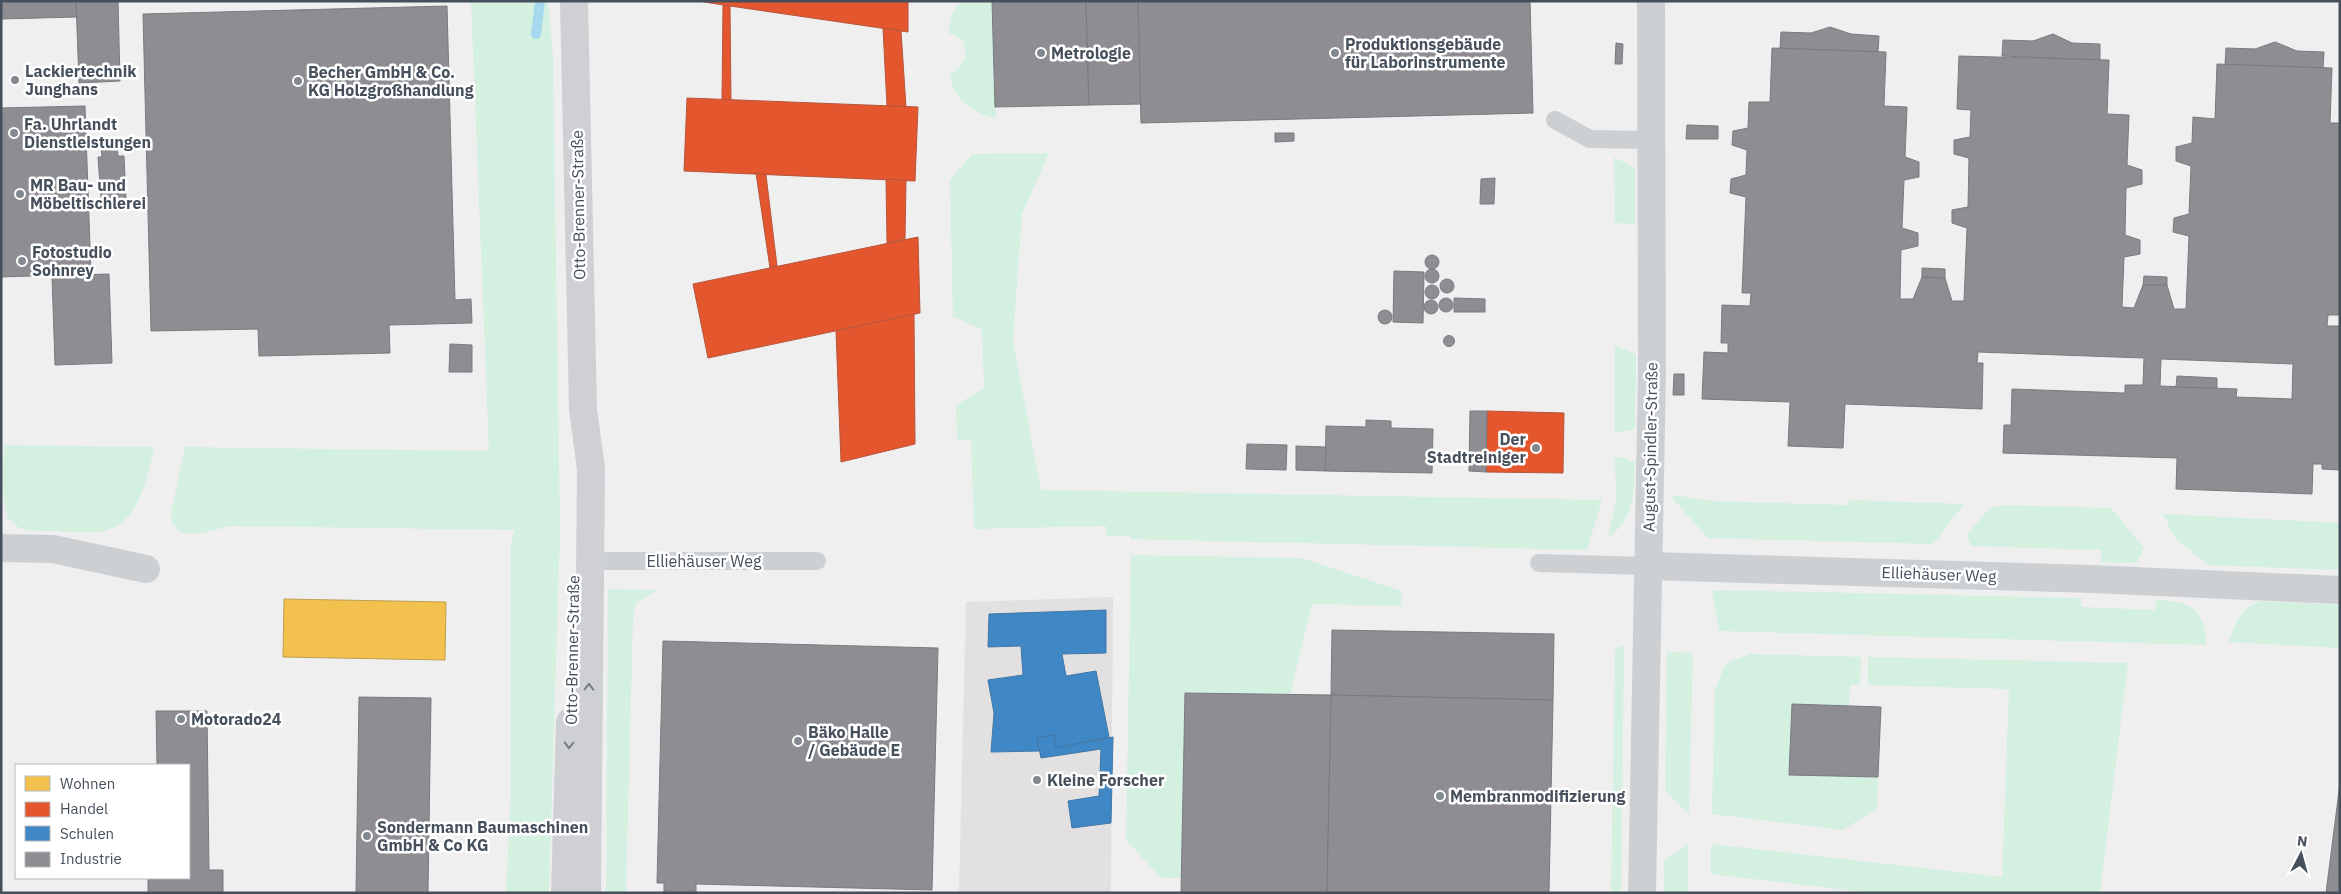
<svg xmlns="http://www.w3.org/2000/svg" width="2341" height="894" font-family="'IBM Plex Sans',sans-serif">
<style>
.education{fill:#e2e0e1}
.green{fill:#d3f0e0}
.homes{fill:#f2c14e;stroke:#be9f52}
.shops{fill:#e4572e;stroke:#b5553c}
.schools{fill:#3f88c5;stroke:#4177a6}
.industry{fill:#8d8d92;stroke:#787b82;fill-rule:evenodd}
.lines{fill:none;stroke-linecap:round;stroke-linejoin:round}
.stream{stroke:#a6d9ee;stroke-width:10}
.service{stroke:#cdd0d3;stroke-width:18}
.minor{stroke:#cdd0d3;stroke-width:28}
.secondary{stroke:#ced0d4;stroke-width:28}
.oneway{stroke:#767d86}
.poi-dot{fill:#82888f;stroke:#fff;stroke-width:2}
.labels{text-anchor:middle;stroke-width:5;stroke-linejoin:round;paint-order:stroke}
.poi-label{font-size:16px;font-weight:bold;fill:#46505c;stroke:#fff;text-anchor:start}
.street-label{font-size:16px;fill:#46505c;stroke:#fff}
</style>
<rect width="100%" height="100%" fill="#f0efef"/>
<!-- education -->
<path class="education" d="M 1113,597 L 1111,893 L 959,893 L 966,602 Z"/>
<!-- green -->
<g class="green">
<path d="M 471,1 L 548,1 L 553,57 L 560,531 L 549,893 L 506,893 L 511,789 L 511,545 L 515,530 L 229,526 L 204,533 L 181,533 L 172,523 L 171,513 L 185,447 L 489,451 Z"/>
<path d="M 962,1 L 992,1 L 996,118 C 974,115 952,97 950,74 C 965,65 968,56 963,40 L 949,33 C 949,20 952,9 962,1 Z"/>
<path d="M 1049,153 L 1022,214 L 1013,341 L 1041,490 L 1602,500 L 1587,550 L 1130,539 L 1130,536 L 1106,536 L 1106,526 L 974,529 L 971,439 L 957,440 L 956,405 L 984,388 L 982,330 L 953,316 L 950,180 L 972,154 Z"/>
<path d="M 1614,157 L 1635,168 L 1635,224 L 1615,223 Z"/>
<path d="M 1615,346 L 1636,354 L 1635,429 L 1615,433 Z"/>
<path d="M 4,445 L 155,447 C 146,478 141,520 105,531 C 92,534 67,531 52,531 C 37,531 20,533 10,520 C 0,506 4,463 4,445 Z"/>
<path d="M 1615,457 L 1625,458 L 1635,463 C 1633,495 1635,517 1608,538 L 1616,500 Z"/>
<path d="M 1673,495 L 1712,501 L 1847,505 L 1850,500 L 1964,504 L 1933,544 L 1708,538 L 1673,499 Z"/>
<path d="M 2002,505 L 2111,508 L 2144,548 L 2137,563 L 2101,562 L 2101,550 L 1971,546 L 1967,535 L 1989,509 Z"/>
<path d="M 2163,514 L 2340,523 L 2340,570 L 2208,565 L 2175,538 Z"/>
<path d="M 1131,555 L 1301,558 L 1402,591 L 1401,606 L 1312,604 L 1290,695 L 1185,693 L 1181,878 L 1161,878 L 1126,840 Z"/>
<path d="M 608,589 L 659,590 L 636,603 L 633,618 L 626,893 L 606,893 Z"/>
<path d="M 1716,590 L 2081,598 L 2081,607 L 2155,610 L 2156,600 C 2190,601 2206,608 2206,645 L 1719,631 L 1712,591 Z"/>
<path d="M 2259,601 L 2340,605 L 2340,648 L 2229,642 C 2237,620 2237,613 2259,601 Z"/>
<path d="M 1624,646 L 1621,893 L 1611,893 L 1615,651 L 1619,647 Z"/>
<path d="M 1667,652 L 1693,653 L 1689,814 L 1665,791 Z"/>
<path d="M 1751,654 L 1861,657 L 1860,685 L 1850,685 L 1849,706 L 1792,705 L 1789,774 L 1878,777 L 1877,808 L 1843,830 L 1712,814 L 1715,690 L 1726,663 Z"/>
<path d="M 1868,657 L 2128,663 L 2100,893 L 1872,893 L 1711,874 L 1711,844 L 2002,877 L 2009,689 L 1868,685 Z"/>
<path d="M 1688,845 L 1688,893 L 1664,893 L 1664,861 Z"/>
</g>
<!-- homes -->
<path class="homes" d="M 284,599 L 446,602 L 445,660 L 283,657 Z"/>
<!-- shops -->
<g class="shops">
<path d="M 698,1 L 908,1 L 908,32 L 730,6 Z"/>
<path d="M 723,5 L 730,6 L 731,100 L 722,99 Z"/>
<path d="M 883,28 L 901,31 L 906,107 L 887,106 Z"/>
<path d="M 687,98 L 918,107 L 915,181 L 684,171 Z"/>
<path d="M 756,173 L 766,175 L 777,266 L 770,268 Z"/>
<path d="M 886,179 L 906,180 L 905,239 L 887,243 Z"/>
<path d="M 918,237 L 920,313 L 708,358 L 693,284 Z"/>
<path d="M 914,314 L 915,444 L 841,462 L 836,331 Z"/>
<path d="M 1487,411 L 1564,413 L 1563,473 L 1486,472 Z"/>
</g>
<!-- schools -->
<g class="schools">
<path d="M 1106,610 L 1106,653 L 1062,654 L 1066,676 L 1096,671 L 1109,737 L 1056,748 L 1054,735 L 1037,738 L 1040,751 L 991,752 L 994,713 L 988,680 L 1023,675 L 1021,646 L 988,647 L 989,614 Z"/>
<path d="M 1054,735 L 1056,748 L 1113,737 L 1111,823 L 1072,828 L 1068,801 L 1099,796 L 1101,749 L 1041,758 L 1037,738 Z"/>
</g>
<!-- industry -->
<g class="industry">
<path d="M 1,1 L 76,1 L 77,17 L 1,19 Z"/>
<path d="M 76,1 L 118,1 L 120,81 L 79,83 Z"/>
<path d="M 992,1 L 1086,1 L 1089,105 L 995,107 Z"/>
<path d="M 1086,1 L 1138,1 L 1141,104 L 1089,105 Z"/>
<path d="M 1138,1 L 1530,1 L 1533,113 L 1141,123 Z"/>
<path d="M 447,6 L 455,300 L 471,299 L 472,323 L 389,325 L 390,353 L 259,356 L 258,329 L 151,331 L 143,14 Z"/>
<path d="M 1830,27 L 1851,34 L 1879,36 L 1878,52 L 1780,48 L 1781,32 L 1811,33 Z"/>
<path d="M 2053,34 L 2072,43 L 2100,44 L 2100,60 L 2002,56 L 2003,40 L 2033,41 Z"/>
<path d="M 2275,42 L 2297,51 L 2324,52 L 2323,68 L 2225,65 L 2226,48 L 2255,49 Z"/>
<path d="M 1616,43 L 1623,44 L 1622,64 L 1615,64 Z"/>
<path d="M 1772,48 L 1886,52 L 1884,106 L 1907,107 L 1905,157 L 1919,162 L 1919,177 L 1904,180 L 1902,228 L 1918,233 L 1918,246 L 1901,250 L 1900,299 L 1913,299 L 1922,277 L 1945,278 L 1952,301 L 1964,301 L 1967,228 L 1952,223 L 1952,210 L 1968,207 L 1969,158 L 1954,154 L 1954,140 L 1970,137 L 1971,110 L 1957,109 L 1959,56 L 2109,60 L 2107,114 L 2129,115 L 2127,165 L 2142,170 L 2142,184 L 2126,188 L 2125,235 L 2140,240 L 2140,254 L 2124,257 L 2122,307 L 2134,308 L 2143,285 L 2167,285 L 2174,309 L 2186,309 L 2189,236 L 2173,232 L 2174,218 L 2189,214 L 2191,166 L 2176,161 L 2176,147 L 2192,143 L 2193,117 L 2215,119 L 2217,64 L 2332,68 L 2330,123 L 2340,123 L 2340,315 L 2328,315 L 2327,326 L 2340,326 L 2340,470 L 2322,469 L 2322,464 L 2313,464 L 2312,494 L 2176,489 L 2177,458 L 2003,453 L 2004,425 L 2011,425 L 2012,389 L 2125,393 L 2125,385 L 2143,385 L 2144,358 L 1978,352 L 1977,363 L 1983,363 L 1982,409 L 1845,404 L 1843,448 L 1788,446 L 1790,402 L 1702,399 L 1704,352 L 1728,353 L 1728,343 L 1721,343 L 1722,305 L 1750,306 L 1751,293 L 1742,293 L 1746,197 L 1730,193 L 1731,179 L 1746,175 L 1747,150 L 1732,145 L 1733,131 L 1748,128 L 1749,102 L 1770,102 ZM 2161,359 L 2293,364 L 2292,399 L 2236,397 L 2237,389 L 2160,386 Z"/>
<path d="M 85,106 L 91,274 L 1,277 L 1,108 Z"/>
<path d="M 1687,125 L 1718,126 L 1718,139 L 1686,139 Z"/>
<path d="M 1275,133 L 1294,133 L 1294,141 L 1275,142 Z"/>
<path d="M 117,143 L 118,156 L 124,156 L 126,198 L 101,199 L 98,157 L 102,157 L 101,144 Z"/>
<path d="M 1495,178 L 1494,204 L 1480,204 L 1481,179 Z"/>
<circle cx="1432" cy="262" r="7"/>
<path d="M 1922,268 L 1945,269 L 1945,278 L 1922,277 Z"/>
<circle cx="1432" cy="276" r="7"/>
<path d="M 1394,271 L 1424,272 L 1423,323 L 1393,322 Z"/>
<path d="M 109,274 L 112,363 L 55,365 L 52,276 Z"/>
<path d="M 2144,276 L 2167,277 L 2167,285 L 2143,285 Z"/>
<circle cx="1447" cy="286" r="7"/>
<circle cx="1432" cy="292" r="7"/>
<path d="M 1454,298 L 1485,299 L 1485,312 L 1454,312 Z"/>
<circle cx="1446" cy="305" r="7"/>
<circle cx="1431" cy="307" r="7"/>
<circle cx="1385" cy="317" r="7"/>
<circle cx="1449" cy="341" r="5.5"/>
<path d="M 450,344 L 472,345 L 472,372 L 449,372 Z"/>
<path d="M 1674,374 L 1684,374 L 1684,395 L 1673,395 Z"/>
<path d="M 2177,376 L 2217,378 L 2217,388 L 2176,387 Z"/>
<path d="M 1470,411 L 1487,411 L 1486,472 L 1469,471 Z"/>
<path d="M 1366,420 L 1391,421 L 1391,428 L 1433,429 L 1432,473 L 1325,471 L 1326,426 L 1366,427 Z"/>
<path d="M 1247,444 L 1287,445 L 1286,470 L 1246,469 Z"/>
<path d="M 1296,446 L 1326,447 L 1325,471 L 1296,470 Z"/>
<path d="M 1332,630 L 1554,634 L 1553,700 L 1331,695 Z"/>
<path d="M 663,641 L 938,648 L 932,890 L 696,884 L 696,893 L 664,893 L 664,883 L 657,883 Z"/>
<path d="M 1185,693 L 1331,695 L 1327,893 L 1181,893 Z"/>
<path d="M 1331,695 L 1553,700 L 1549,893 L 1327,893 Z"/>
<path d="M 359,697 L 431,698 L 428,893 L 356,893 Z"/>
<path d="M 1792,704 L 1881,707 L 1878,777 L 1789,775 Z"/>
<path d="M 156,711 L 207,711 L 209,870 L 223,870 L 223,893 L 148,893 L 148,878 L 189,878 L 189,765 L 157,765 Z"/>
<path d="M 2340,783 L 2340,893 L 2326,893 Z"/>
</g>
<g class="lines">
<!-- stream -->
<path class="stream" d="M 536,34 L 540,1"/>
<!-- service -->
<g class="service">
<path d="M 1555,120 L 1590,139 L 1651,140"/>
<path d="M 590,561 L 817,561"/>
<path d="M 1539,563 L 1648,566"/>
</g>
<!-- minor -->
<g class="minor">
<path d="M 1,548 L 53,549 L 146,569"/>
<path d="M 1648,566 L 2091,579 L 2340,590"/>
<path d="M 1642,893 L 1652,373 L 1651,1"/>
</g>
<!-- secondary -->
<g class="secondary">
<path d="M 574,1 L 583,409 L 591,469 L 587,893"/>
<path d="M 565,893 L 570,722"/>
</g>
</g>
<!-- one-way arrows -->
<defs><path id="oneway-chevron" d="M-2-3.5L2.5 0L-2 3.5" fill="none" stroke-width="1.6" stroke-linecap="round" stroke-linejoin="round" transform="scale(1.25)"/></defs>
<g class="oneway">
<use href="#oneway-chevron" transform="translate(589 687) rotate(-89)"/>
<use href="#oneway-chevron" transform="translate(569 745) rotate(92)"/>
</g>
<!-- markers -->
<g class="poi-dot">
<circle cx="1041" cy="53" r="5"/>
<circle cx="1335" cy="53" r="5"/>
<circle cx="15" cy="80" r="5"/>
<circle cx="298" cy="81" r="5"/>
<circle cx="14" cy="133" r="5"/>
<circle cx="20" cy="194" r="5"/>
<circle cx="22" cy="261" r="5"/>
<circle cx="1536" cy="448" r="5"/>
<circle cx="181" cy="719" r="5"/>
<circle cx="798" cy="741" r="5"/>
<circle cx="1037" cy="780" r="5"/>
<circle cx="1440" cy="796" r="5"/>
<circle cx="367" cy="836" r="5"/>
</g>
<g class="labels">
<!-- poi labels -->
<g class="poi-label">
<text x="1345" y="50">Produktionsgebäude<tspan x="1345" dy="18">für Laborinstrumente</tspan></text>
<text x="1051" y="59">Metrologie</text>
<text x="25" y="77">Lackiertechnik<tspan x="25" dy="18">Junghans</tspan></text>
<text x="308" y="78">Becher GmbH &amp; Co.<tspan x="308" dy="18">KG Holzgroßhandlung</tspan></text>
<text x="24" y="130">Fa. Uhrlandt<tspan x="24" dy="18">Dienstleistungen</tspan></text>
<text x="30" y="191">MR Bau- und<tspan x="30" dy="18">Möbeltischlerei</tspan></text>
<text x="32" y="258">Fotostudio<tspan x="32" dy="18">Sohnrey</tspan></text>
<text x="1526" y="445" text-anchor="end">Der<tspan x="1526" dy="18">Stadtreiniger</tspan></text>
<text x="191" y="725">Motorado24</text>
<text x="808" y="738">Bäko Halle<tspan x="808" dy="18">/ Gebäude E</tspan></text>
<text x="1047" y="786">Kleine Forscher</text>
<text x="1450" y="802">Membranmodifizierung</text>
<text x="377" y="833">Sondermann Baumaschinen<tspan x="377" dy="18">GmbH &amp; Co KG</tspan></text>
</g>
<!-- street labels -->
<g class="street-label">
<text transform="translate(578 205) rotate(-91)" y="6">Otto-Brenner-Straße</text>
<text transform="translate(1650 447) rotate(-89)" y="6">August-Spindler-Straße</text>
<text x="704" y="567">Elliehäuser Weg</text>
<text transform="translate(1939 574) rotate(2)" y="6">Elliehäuser Weg</text>
<text transform="translate(572 650) rotate(-89)" y="6">Otto-Brenner-Straße</text>
</g>
</g>
<!-- border -->
<rect width="2341" height="894" fill="none" stroke="#46505c" stroke-width="5"/>
<!-- legend -->
<rect x="15" y="764" width="175" height="115" fill="#ffffff" stroke="#b5b9be"/>
<rect x="25" y="776" width="25" height="15" fill="#f2c14e" stroke="#b5b9be"/>
<text x="60" y="789" font-size="15" fill="#46505c">Wohnen</text>
<rect x="25" y="802" width="25" height="15" fill="#e4572e" stroke="#b5b9be"/>
<text x="60" y="814" font-size="15" fill="#46505c">Handel</text>
<rect x="25" y="826" width="25" height="15" fill="#3f88c5" stroke="#b5b9be"/>
<text x="60" y="839" font-size="15" fill="#46505c">Schulen</text>
<rect x="25" y="852" width="25" height="15" fill="#8d8d92" stroke="#b5b9be"/>
<text x="60" y="864" font-size="15" fill="#46505c">Industrie</text>
<!-- north arrow -->
<g transform="translate(2301 854) rotate(6)" stroke="#ffffff" stroke-width="4" paint-order="stroke">
<path d="M0-4L9 19L0 12L-9 19Z" fill="#46505c"/>
<text y="-8" font-size="14" font-weight="bold" text-anchor="middle" fill="#46505c">N</text>
</g>
</svg>
